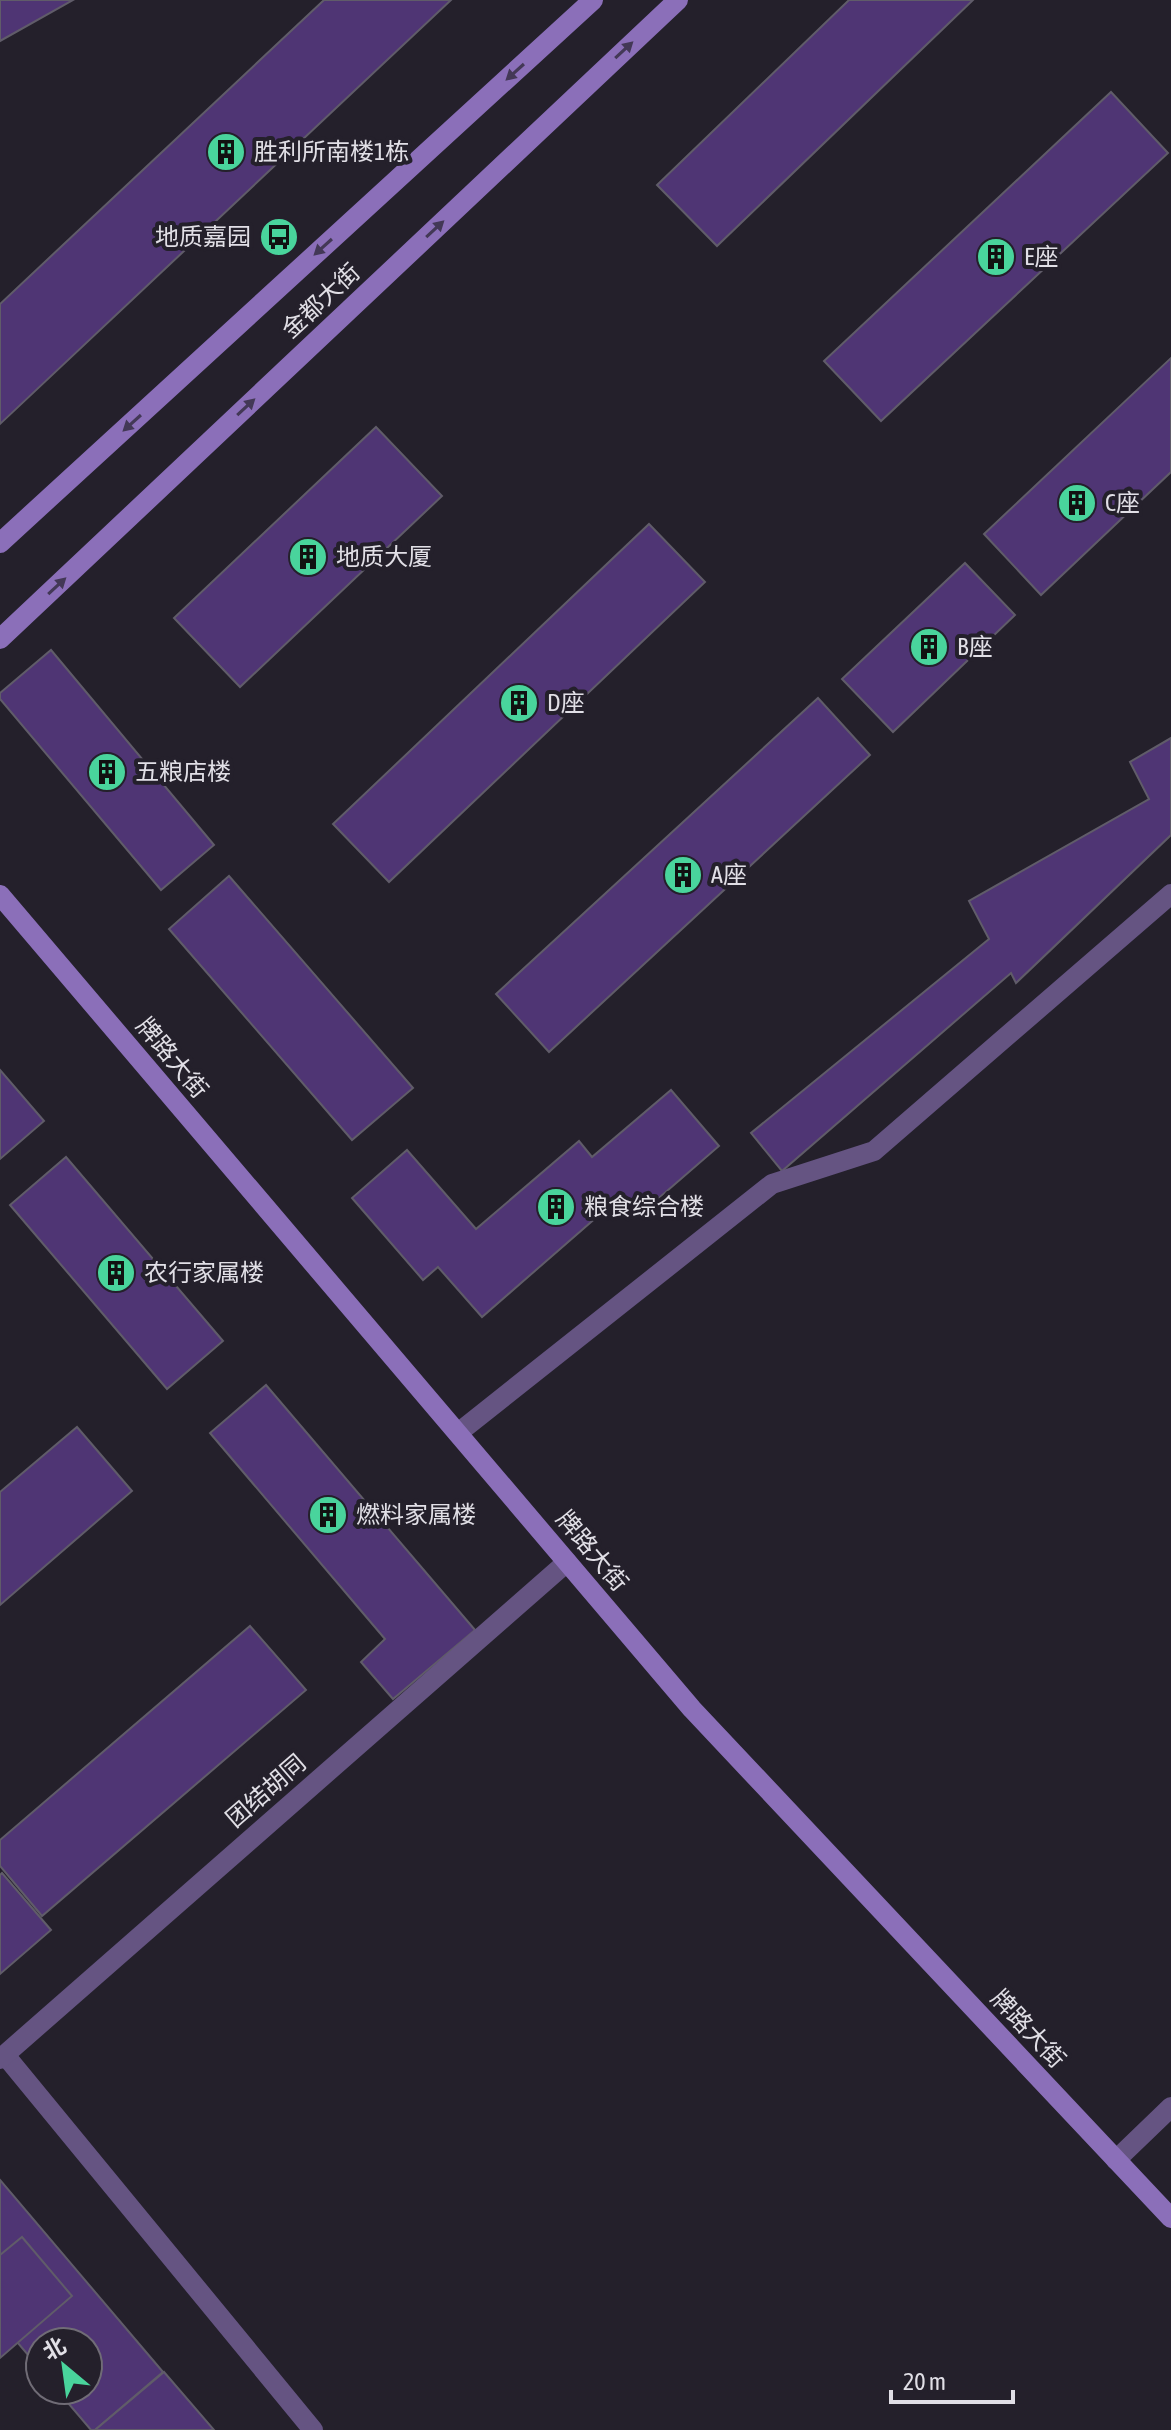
<svg xmlns="http://www.w3.org/2000/svg" width="1171" height="2430" font-family="'Asap Condensed','Noto Sans SC',sans-serif">
<style>
.building{fill:#4f3574;stroke:#605c69;stroke-width:2}
.lines{fill:none;stroke-linecap:round;stroke-linejoin:round}
.lane{stroke:#655482;stroke-width:20}
.secondary{stroke:#8b6fb9;stroke-width:20}
.oneway{fill:#433856}
.labels{text-anchor:middle;stroke-width:8;stroke-linejoin:round;paint-order:stroke}
.poi-label{font-size:24px;fill:#e1dfe6;stroke:#24202b;text-anchor:start}
.street-label{font-size:24px;fill:#e1dfe6;stroke:#24202b}
</style>
<rect width="100%" height="100%" fill="#24202b"/>
<!-- building -->
<g class="building">
<path d="M 0,0 L 73,0 L 0,41 Z"/>
<path d="M 324,0 L 451,0 L 0,424 L 0,304 Z"/>
<path d="M 849,0 L 973,0 L 717,246 L 657,185 Z"/>
<path d="M 1111,92 L 1168,153 L 881,421 L 824,361 Z"/>
<path d="M 1171,358 L 1171,472 L 1041,595 L 984,534 Z"/>
<path d="M 376,427 L 442,496 L 240,687 L 174,618 Z"/>
<path d="M 649,524 L 705,582 L 389,882 L 333,824 Z"/>
<path d="M 965,563 L 1015,615 L 893,732 L 842,679 Z"/>
<path d="M 51,650 L 214,845 L 161,890 L 0,699 L 0,693 Z"/>
<path d="M 818,698 L 870,755 L 549,1052 L 496,994 Z"/>
<path d="M 1171,738 L 1171,835 L 1016,983 L 1011,973 L 782,1171 L 751,1133 L 989,939 L 969,901 L 1149,799 L 1130,762 Z"/>
<path d="M 229,876 L 413,1088 L 352,1140 L 169,929 Z"/>
<path d="M 0,1070 L 44,1121 L 0,1159 Z"/>
<path d="M 671,1090 L 719,1146 L 638,1216 L 621,1196 L 482,1317 L 438,1267 L 423,1280 L 352,1198 L 407,1150 L 476,1229 L 579,1141 L 592,1157 Z"/>
<path d="M 66,1157 L 223,1341 L 167,1389 L 10,1205 Z"/>
<path d="M 266,1385 L 475,1630 L 393,1699 L 361,1662 L 385,1639 L 210,1433 Z"/>
<path d="M 77,1427 L 132,1491 L 0,1605 L 0,1492 Z"/>
<path d="M 250,1626 L 306,1690 L 42,1916 L 0,1866 L 0,1840 Z"/>
<path d="M 2,1873 L 51,1930 L 0,1974 L 0,1875 Z"/>
<path d="M 0,2180 L 163,2372 L 95,2430 L 91,2430 L 57,2390 L 88,2390 L 88,2342 L 40,2342 L 40,2369 L 0,2322 Z"/>
<path d="M 22,2237 L 72,2296 L 0,2358 L 0,2255 Z"/>
<path d="M 164,2372 L 214,2430 L 95,2430 Z"/>
</g>
<g class="lines">
<!-- lane -->
<g class="lane">
<path d="M 458,1433 L 772,1184 L 874,1151 L 1171,894"/>
<path d="M 5,2055 L 313,2430"/>
<path d="M 0,2059 L 567,1562"/>
<path d="M 1116,2160 L 1171,2107"/>
</g>
<!-- secondary -->
<g class="secondary">
<path d="M 0,543 L 593,0"/>
<path d="M 0,639 L 678,0"/>
<path d="M 0,895 L 692,1709 L 1171,2218"/>
</g>
</g>
<!-- one-way arrows -->
<defs><path id="oneway-solid" d="M-6-.8H1V-3.2L6.5 0L1 3.2V.8H-6Z" transform="scale(2)"/></defs>
<g class="oneway">
<use href="#oneway-solid" transform="translate(624 50) rotate(-43)"/>
<use href="#oneway-solid" transform="translate(515 72) rotate(138)"/>
<use href="#oneway-solid" transform="translate(435 229) rotate(-43)"/>
<use href="#oneway-solid" transform="translate(323 247) rotate(138)"/>
<use href="#oneway-solid" transform="translate(246 407) rotate(-43)"/>
<use href="#oneway-solid" transform="translate(132 423) rotate(138)"/>
<use href="#oneway-solid" transform="translate(57 586) rotate(-43)"/>
</g>
<!-- icons -->
<defs>
<symbol id="building-disc" viewBox="-11 -11 22 22"><circle r="9.5" fill="#49d49c" stroke="#24202b"/><path d="M-4-6H4V6H1V3H-1V6H-4ZM-2.5-4.3h1.7v1.8h-1.7ZM.8-4.3h1.7v1.8H.8ZM-2.5-1h1.7V.8h-1.7ZM.8-1h1.7V.8H.8Z" fill="#111"/></symbol>
<symbol id="bus-disc" viewBox="-11 -11 22 22"><circle r="9.5" fill="#49d49c" stroke="#24202b"/><path d="M-5-6H5V4H4V6H2V4H-2V6H-4V4H-5ZM-3.5-4V0h7V-4ZM-3.5 1.2v1.5H-2V1.2ZM2 1.2v1.5H3.5V1.2Z" fill="#111"/></symbol>
</defs>
<g fill-rule="evenodd">
<use href="#building-disc" x="204" y="130" width="44" height="44"/>
<use href="#bus-disc" x="257" y="215" width="44" height="44"/>
<use href="#building-disc" x="974" y="235" width="44" height="44"/>
<use href="#building-disc" x="1055" y="481" width="44" height="44"/>
<use href="#building-disc" x="286" y="535" width="44" height="44"/>
<use href="#building-disc" x="907" y="625" width="44" height="44"/>
<use href="#building-disc" x="497" y="681" width="44" height="44"/>
<use href="#building-disc" x="85" y="750" width="44" height="44"/>
<use href="#building-disc" x="661" y="853" width="44" height="44"/>
<use href="#building-disc" x="534" y="1185" width="44" height="44"/>
<use href="#building-disc" x="94" y="1251" width="44" height="44"/>
<use href="#building-disc" x="306" y="1493" width="44" height="44"/>
</g>
<g class="labels">
<!-- poi labels -->
<g class="poi-label">
<text x="254" y="160">胜利所南楼1栋</text>
<text x="251" y="245" text-anchor="end">地质嘉园</text>
<text x="1024" y="265">E座</text>
<text x="1105" y="511">C座</text>
<text x="336" y="565">地质大厦</text>
<text x="957" y="655">B座</text>
<text x="547" y="711">D座</text>
<text x="135" y="780">五粮店楼</text>
<text x="711" y="883">A座</text>
<text x="584" y="1215">粮食综合楼</text>
<text x="144" y="1281">农行家属楼</text>
<text x="356" y="1523">燃料家属楼</text>
</g>
<!-- street labels -->
<g class="street-label">
<text transform="translate(321 301) rotate(-43)" y="8">金都大街</text>
<text transform="translate(172 1058) rotate(50)" y="8">牌路大街</text>
<text transform="translate(592 1551) rotate(50)" y="8">牌路大街</text>
<text transform="translate(266 1791) rotate(-41)" y="8">团结胡同</text>
<text transform="translate(1028 2029) rotate(47)" y="8">牌路大街</text>
</g>
</g>
<!-- north arrow -->
<g transform="translate(64 2366) rotate(331)"><circle r="38" fill="#24202b" stroke="#706c76" stroke-width="2"/>
<path d="M0-6L14 30L0 20L-14 30Z" fill="#49d49c"/>
<text y="-12" font-size="22" font-weight="bold" text-anchor="middle" fill="#e1dfe6">北</text>
</g>
<!-- scale -->
<path d="M891 2390v12h122v-12" fill="none" stroke="#e1dfe6" stroke-width="4"/>
<text x="903" y="2390" font-size="24" fill="#e1dfe6" stroke="#24202b" stroke-width="6" paint-order="stroke">20 m</text>
</svg>
